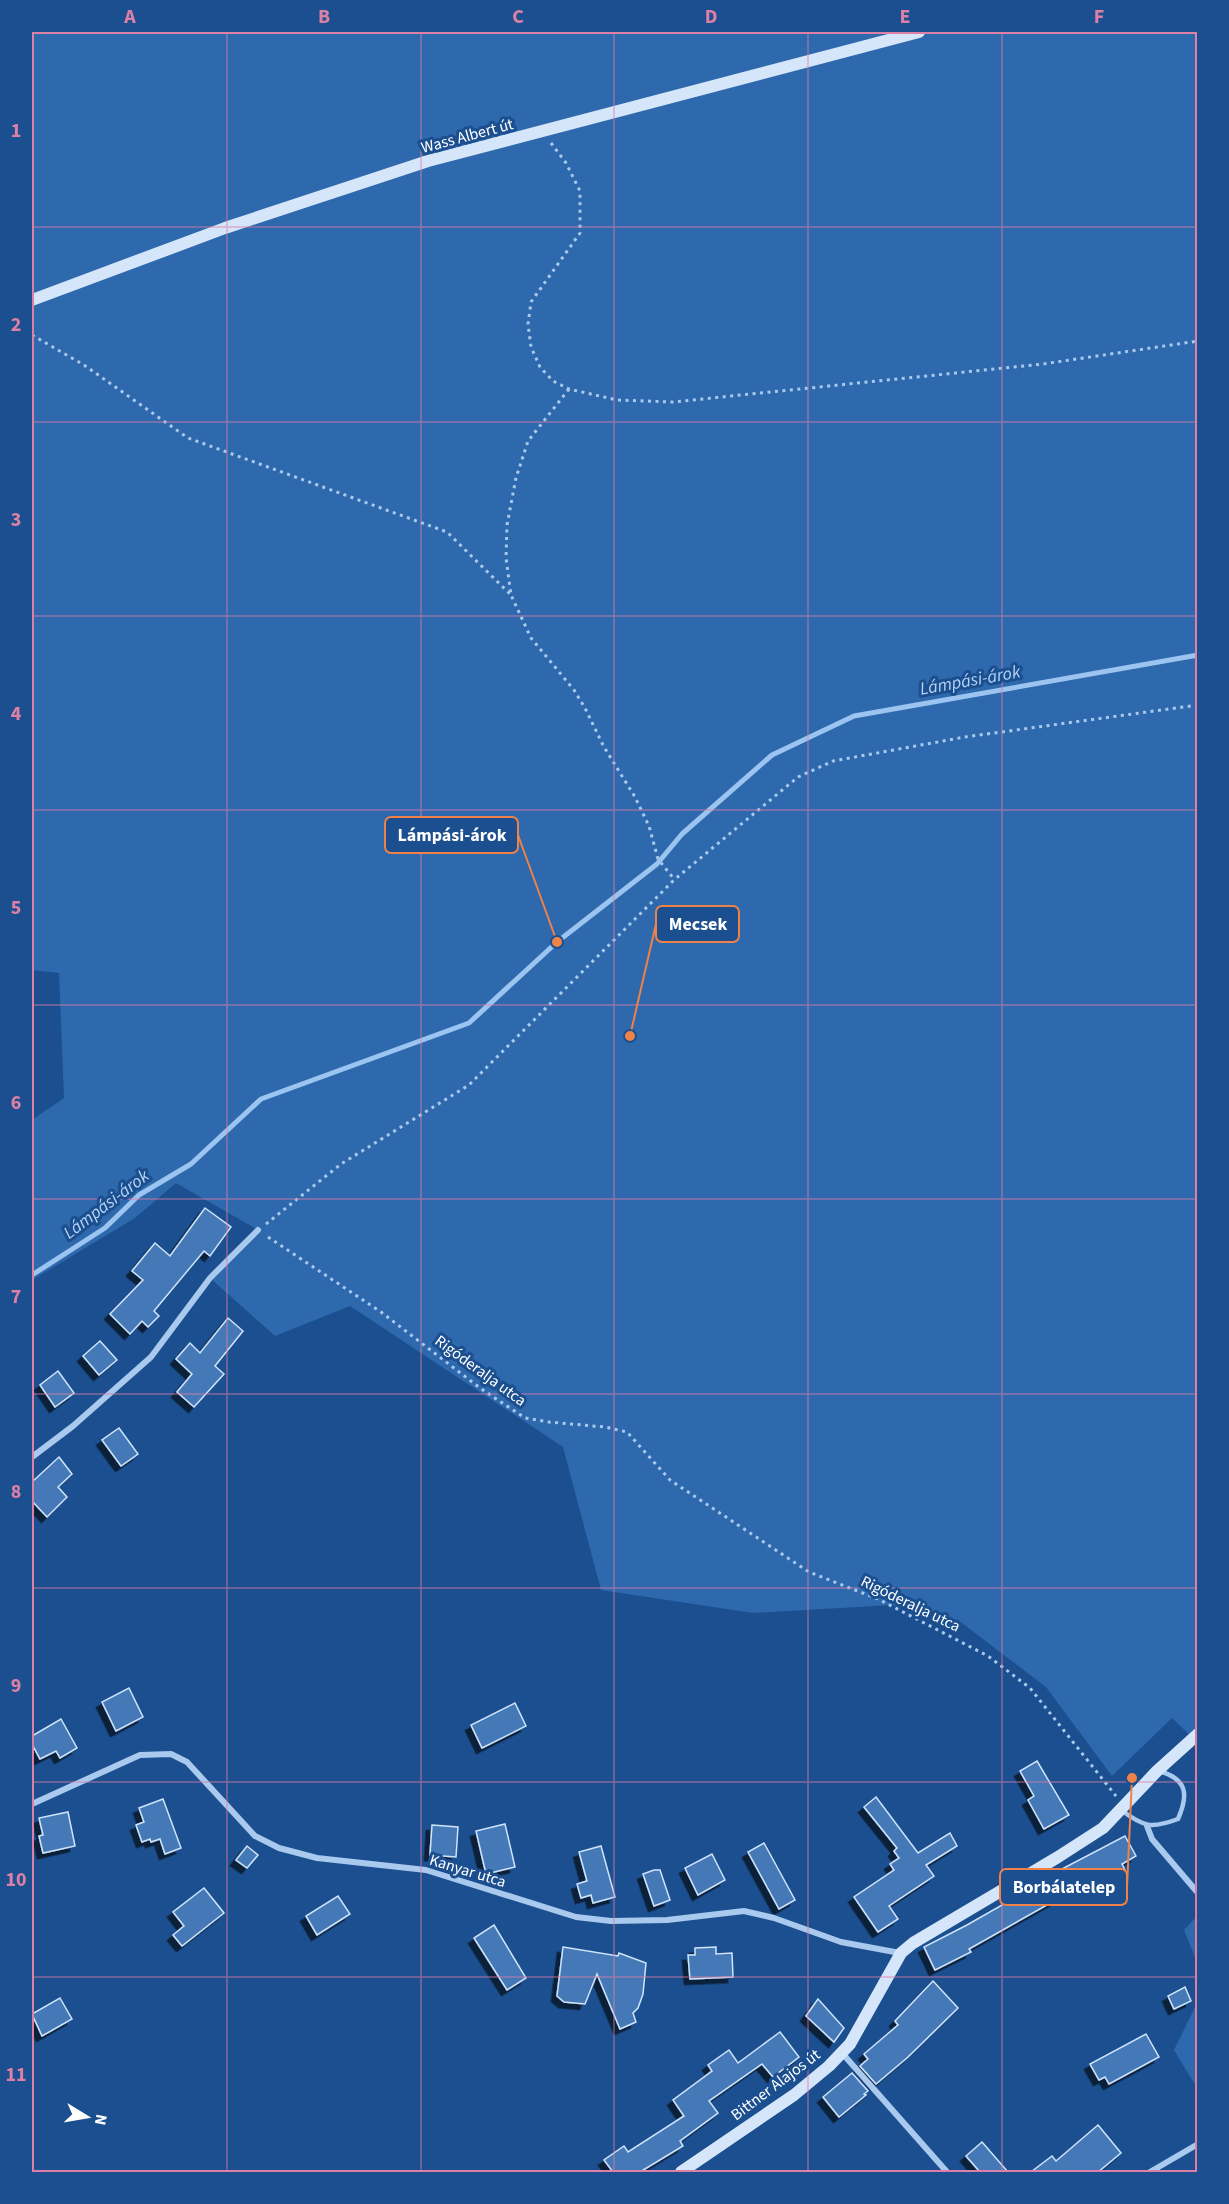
<svg xmlns="http://www.w3.org/2000/svg" width="1229" height="2204" font-family="'Source Sans 3',sans-serif">
<style>
.green{fill:#2e69ad}
.lines{fill:none;stroke-linecap:round;stroke-linejoin:round}
.stream{stroke:#9cc4f0;stroke-width:5}
.building{fill:#4478b7;stroke:#cfe3fa;stroke-width:1.5;filter:url(#shadow)}
.path{stroke:#a9c9ee;stroke-width:3;stroke-dasharray:3 4.5;stroke-linecap:butt}
.lane{stroke:#a9c9ee;stroke-width:4.5}
.street{stroke:#a9c9ee;stroke-width:6}
.secondary{stroke:#d6e6fa;stroke-width:12}
.grid{fill:none;stroke:#dd80a5;stroke-width:1.5;stroke-opacity:0.55}
.labels{text-anchor:middle;stroke-width:6;stroke-linejoin:round;paint-order:stroke}
.street-label{font-size:16px;fill:#fff;stroke:#1b4f8f}
.water-label{font-size:18px;font-style:italic;fill:#b5d3f5;stroke:#1b4f8f}
.leader{fill:none;stroke:#ee8249;stroke-width:2}
.callout-dot{fill:#ee8249;stroke:#1b4f8f;stroke-width:2}
.callout{fill:#1b4f8f;stroke:#ee8249;stroke-width:2}
.callout-label{font-size:18px;text-anchor:middle;font-weight:bold;fill:#fff}
.neatline{fill:none;stroke:#dd80a5;stroke-width:2}
.grid-label{font-size:20px;text-anchor:middle;font-weight:bold;fill:#dd80a5}
</style>
<defs>
<filter id="shadow"><feDropShadow dx="-5.5" dy="5.5" stdDeviation="0" flood-color="#0009"/></filter>
</defs>
<rect width="100%" height="100%" fill="#1b4f8f"/>
<!-- green -->
<g class="green">
<path d="M 32,32 L 1197,32 L 1197,1742 L 1172,1718 L 1112,1776 L 1046,1687 L 958,1620 L 892,1605 L 753,1613 L 601,1590 L 563,1447 L 350,1306 L 275,1336 L 210,1278 L 258,1230 L 176,1183 L 135,1218 L 32,1280 L 32,1120 L 64,1098 L 59,973 L 32,970 Z"/>
<path d="M 1197,1916 L 1197,1962 L 1184,1930 Z"/>
<path d="M 1197,2003 L 1197,2088 L 1174,2050 Z"/>
</g>
<g class="lines">
<!-- stream -->
<path class="stream" d="M 32,1275 L 105,1228 L 139,1195 L 191,1164 L 261,1099 L 469,1023 L 557,942 L 657,864 L 682,834 L 772,755 L 854,716 L 1198,655"/>
</g>
<!-- building -->
<g class="building">
<path d="M 205,1208 L 231,1227 L 210,1256 L 204,1251 L 154,1311 L 159,1316 L 148,1327 L 142,1321 L 130,1334 L 110,1314 L 143,1280 L 132,1271 L 155,1243 L 170,1256 Z"/>
<path d="M 228,1318 L 243,1331 L 215,1366 L 224,1374 L 194,1407 L 177,1392 L 192,1374 L 176,1359 L 190,1343 L 200,1353 Z"/>
<path d="M 100,1341 L 117,1360 L 99,1375 L 83,1356 Z"/>
<path d="M 58,1371 L 74,1393 L 55,1407 L 40,1385 Z"/>
<path d="M 119,1428 L 138,1454 L 121,1466 L 102,1440 Z"/>
<path d="M 59,1457 L 72,1474 L 58,1487 L 67,1497 L 47,1517 L 32,1501 L 32,1482 Z"/>
<path d="M 129,1688 L 143,1717 L 116,1731 L 102,1702 Z"/>
<path d="M 515,1703 L 526,1726 L 482,1748 L 471,1725 Z"/>
<path d="M 61,1719 L 77,1748 L 60,1758 L 56,1751 L 40,1759 L 32,1744 L 32,1736 Z"/>
<path d="M 1037,1761 L 1069,1815 L 1044,1829 L 1028,1800 L 1034,1796 L 1020,1771 Z"/>
<path d="M 876,1797 L 918,1853 L 950,1833 L 957,1846 L 926,1865 L 934,1876 L 889,1906 L 898,1919 L 878,1932 L 854,1897 L 894,1870 L 890,1864 L 899,1858 L 894,1851 L 897,1848 L 864,1807 Z"/>
<path d="M 163,1799 L 181,1848 L 165,1854 L 160,1839 L 151,1842 L 150,1839 L 142,1842 L 136,1825 L 144,1822 L 139,1808 Z"/>
<path d="M 68,1812 L 75,1846 L 43,1853 L 39,1836 L 43,1835 L 39,1818 Z"/>
<path d="M 505,1824 L 515,1867 L 486,1874 L 476,1831 Z"/>
<path d="M 432,1825 L 458,1827 L 456,1857 L 430,1855 Z"/>
<path d="M 1125,1836 L 1136,1856 L 1122,1864 L 1125,1870 L 1103,1882 L 1100,1875 L 969,1949 L 971,1952 L 935,1970 L 924,1947 L 967,1925 L 1063,1870 L 1062,1869 Z"/>
<path d="M 764,1843 L 795,1900 L 779,1909 L 748,1852 Z"/>
<path d="M 247,1846 L 258,1855 L 247,1868 L 236,1860 Z"/>
<path d="M 601,1846 L 615,1897 L 593,1903 L 591,1895 L 581,1898 L 577,1884 L 587,1881 L 579,1852 Z"/>
<path d="M 712,1854 L 725,1880 L 698,1895 L 685,1868 Z"/>
<path d="M 654,1870 L 660,1870 L 670,1900 L 654,1906 L 643,1874 Z"/>
<path d="M 204,1888 L 224,1913 L 182,1946 L 173,1935 L 184,1926 L 173,1912 Z"/>
<path d="M 338,1896 L 350,1914 L 317,1935 L 306,1916 Z"/>
<path d="M 494,1925 L 526,1978 L 507,1990 L 474,1938 Z"/>
<path d="M 563,1947 L 618,1956 L 619,1953 L 646,1963 L 643,1994 L 638,2008 L 633,2013 L 636,2022 L 620,2029 L 597,1974 L 585,2004 L 564,2002 L 557,1996 Z"/>
<path d="M 716,1947 L 716,1954 L 732,1953 L 733,1977 L 690,1979 L 688,1955 L 695,1955 L 695,1948 Z"/>
<path d="M 933,1981 L 958,2008 L 908,2057 L 876,2084 L 860,2066 L 868,2059 L 864,2054 L 898,2025 L 895,2021 Z"/>
<path d="M 1185,1987 L 1191,2001 L 1174,2009 L 1168,1996 Z"/>
<path d="M 60,1998 L 72,2019 L 42,2036 L 32,2014 Z"/>
<path d="M 818,1999 L 844,2028 L 834,2042 L 806,2016 Z"/>
<path d="M 780,2032 L 799,2057 L 773,2077 L 762,2064 L 709,2101 L 718,2113 L 680,2141 L 683,2146 L 640,2172 L 613,2172 L 604,2160 L 624,2146 L 628,2152 L 684,2116 L 673,2100 L 712,2071 L 708,2065 L 729,2050 L 738,2063 Z"/>
<path d="M 1146,2034 L 1159,2057 L 1109,2084 L 1105,2077 L 1099,2080 L 1090,2064 Z"/>
<path d="M 852,2073 L 868,2091 L 864,2094 L 866,2095 L 839,2117 L 823,2097 Z"/>
<path d="M 1098,2125 L 1121,2153 L 1098,2172 L 1031,2172 L 1052,2156 L 1056,2161 Z"/>
<path d="M 982,2142 L 1008,2172 L 980,2172 L 966,2156 Z"/>
</g>
<g class="lines">
<!-- path -->
<g class="path">
<path d="M 551,143 L 566,163 L 580,191 L 580,233 L 531,302 L 528,324 L 531,347 L 540,367 L 553,381 L 569,389 L 617,400 L 673,402 L 1043,364 L 1198,341"/>
<path d="M 32,335 L 84,365 L 188,438 L 447,532 L 510,594"/>
<path d="M 569,389 L 528,441 L 516,478 L 507,525 L 506,558 L 511,595 L 531,638 L 574,690 L 585,708 L 604,747 L 635,797 L 649,826 L 658,859 L 674,879"/>
<path d="M 266,1224 L 341,1164 L 469,1085 L 674,880 L 798,777 L 833,761 L 965,737 L 1198,705"/>
<path d="M 268,1237 L 381,1312 L 480,1388 L 525,1418 L 549,1422 L 605,1427 L 627,1432 L 670,1480 L 809,1572 L 878,1599 L 988,1656 L 1030,1688 L 1116,1796"/>
</g>
<!-- lane -->
<path class="lane" d="M 1121,1810 C 1144,1827 1151,1829 1178,1819 C 1189,1794 1187,1779 1159,1771"/>
<!-- street -->
<g class="street">
<path d="M 32,1457 L 73,1426 L 151,1357 L 210,1278 L 258,1230"/>
<path d="M 32,1804 L 140,1755 L 171,1754 L 187,1762 L 255,1836 L 279,1848 L 317,1858 L 426,1870 L 576,1917 L 611,1921 L 667,1920 L 744,1911 L 774,1918 L 841,1942 L 900,1953"/>
<path d="M 1147,1826 L 1152,1839 L 1198,1893"/>
<path d="M 842,2053 L 947,2172"/>
<path d="M 1150,2172 L 1198,2144"/>
</g>
<!-- secondary -->
<g class="secondary">
<path d="M 32,300 L 225,228 L 428,161 L 919,32"/>
<path d="M 681,2172 L 794,2095 L 829,2066 L 850,2044 L 901,1953 L 913,1943 L 1058,1857 L 1103,1828 L 1157,1771 L 1198,1734"/>
</g>
</g>
<!-- grid -->
<path class="grid" d="M 227,32 L 227,2172M 421,32 L 421,2172M 614,32 L 614,2172M 808,32 L 808,2172M 1002,32 L 1002,2172M 32,227 L 1198,227M 32,422 L 1198,422M 32,616 L 1198,616M 32,810 L 1198,810M 32,1005 L 1198,1005M 32,1199 L 1198,1199M 32,1394 L 1198,1394M 32,1588 L 1198,1588M 32,1782 L 1198,1782M 32,1977 L 1198,1977"/>
<g class="labels">
<!-- street labels -->
<g class="street-label">
<text transform="translate(467 135) rotate(-15)" y="6">Wass Albert út</text>
<text transform="translate(481 1370) rotate(36)" y="6">Rigóderalja utca</text>
<text transform="translate(911 1603) rotate(26)" y="6">Rigóderalja utca</text>
<text transform="translate(468 1870) rotate(17)" y="6">Kanyar utca</text>
<text transform="translate(775 2084) rotate(-37)" y="6">Bittner Alajos út</text>
</g>
<!-- water labels -->
<g class="water-label">
<text transform="translate(970 680) rotate(-10)" y="6">Lámpási-árok</text>
<text transform="translate(106 1204) rotate(-37)" y="6">Lámpási-árok</text>
</g>
</g>
<!-- callouts -->
<path class="leader" d="M557 942L518 835M630 1036L656 924M1132 1778L1127 1887"/>
<g class="callout-dot">
<circle cx="557" cy="942" r="6"/>
<circle cx="630" cy="1036" r="6"/>
<circle cx="1132" cy="1778" r="6"/>
</g>
<g class="callout">
<rect x="385" y="817" width="133" height="36" rx="6"/>
<rect x="656" y="906" width="83" height="36" rx="6"/>
<rect x="1000" y="1869" width="127" height="36" rx="6"/>
</g>
<g class="callout-label">
<text x="452" y="841">Lámpási-árok</text>
<text x="698" y="930">Mecsek</text>
<text x="1064" y="1893">Borbálatelep</text>
</g>
<!-- border -->
<rect width="1229" height="2204" fill="none" stroke="#1b4f8f" stroke-width="66"/>
<!-- north arrow -->
<g transform="translate(87 2117) rotate(101)" stroke="#1b4f8f" stroke-width="4.5" paint-order="stroke">
<path d="M0-4.5L10 22L0 15L-10 22Z" fill="#ffffff"/>
<text y="-9" font-size="16" font-weight="bold" text-anchor="middle" fill="#ffffff">N</text>
</g>
<rect x="33" y="33" width="1163" height="2138" class="neatline"/>
<g class="grid-label">
<text x="130" y="23">A</text>
<text x="324" y="23">B</text>
<text x="518" y="23">C</text>
<text x="711" y="23">D</text>
<text x="905" y="23">E</text>
<text x="1099" y="23">F</text>
<text x="16" y="137">1</text>
<text x="16" y="331">2</text>
<text x="16" y="526">3</text>
<text x="16" y="720">4</text>
<text x="16" y="914">5</text>
<text x="16" y="1109">6</text>
<text x="16" y="1303">7</text>
<text x="16" y="1498">8</text>
<text x="16" y="1692">9</text>
<text x="16" y="1886">10</text>
<text x="16" y="2081">11</text>
</g>
</svg>
